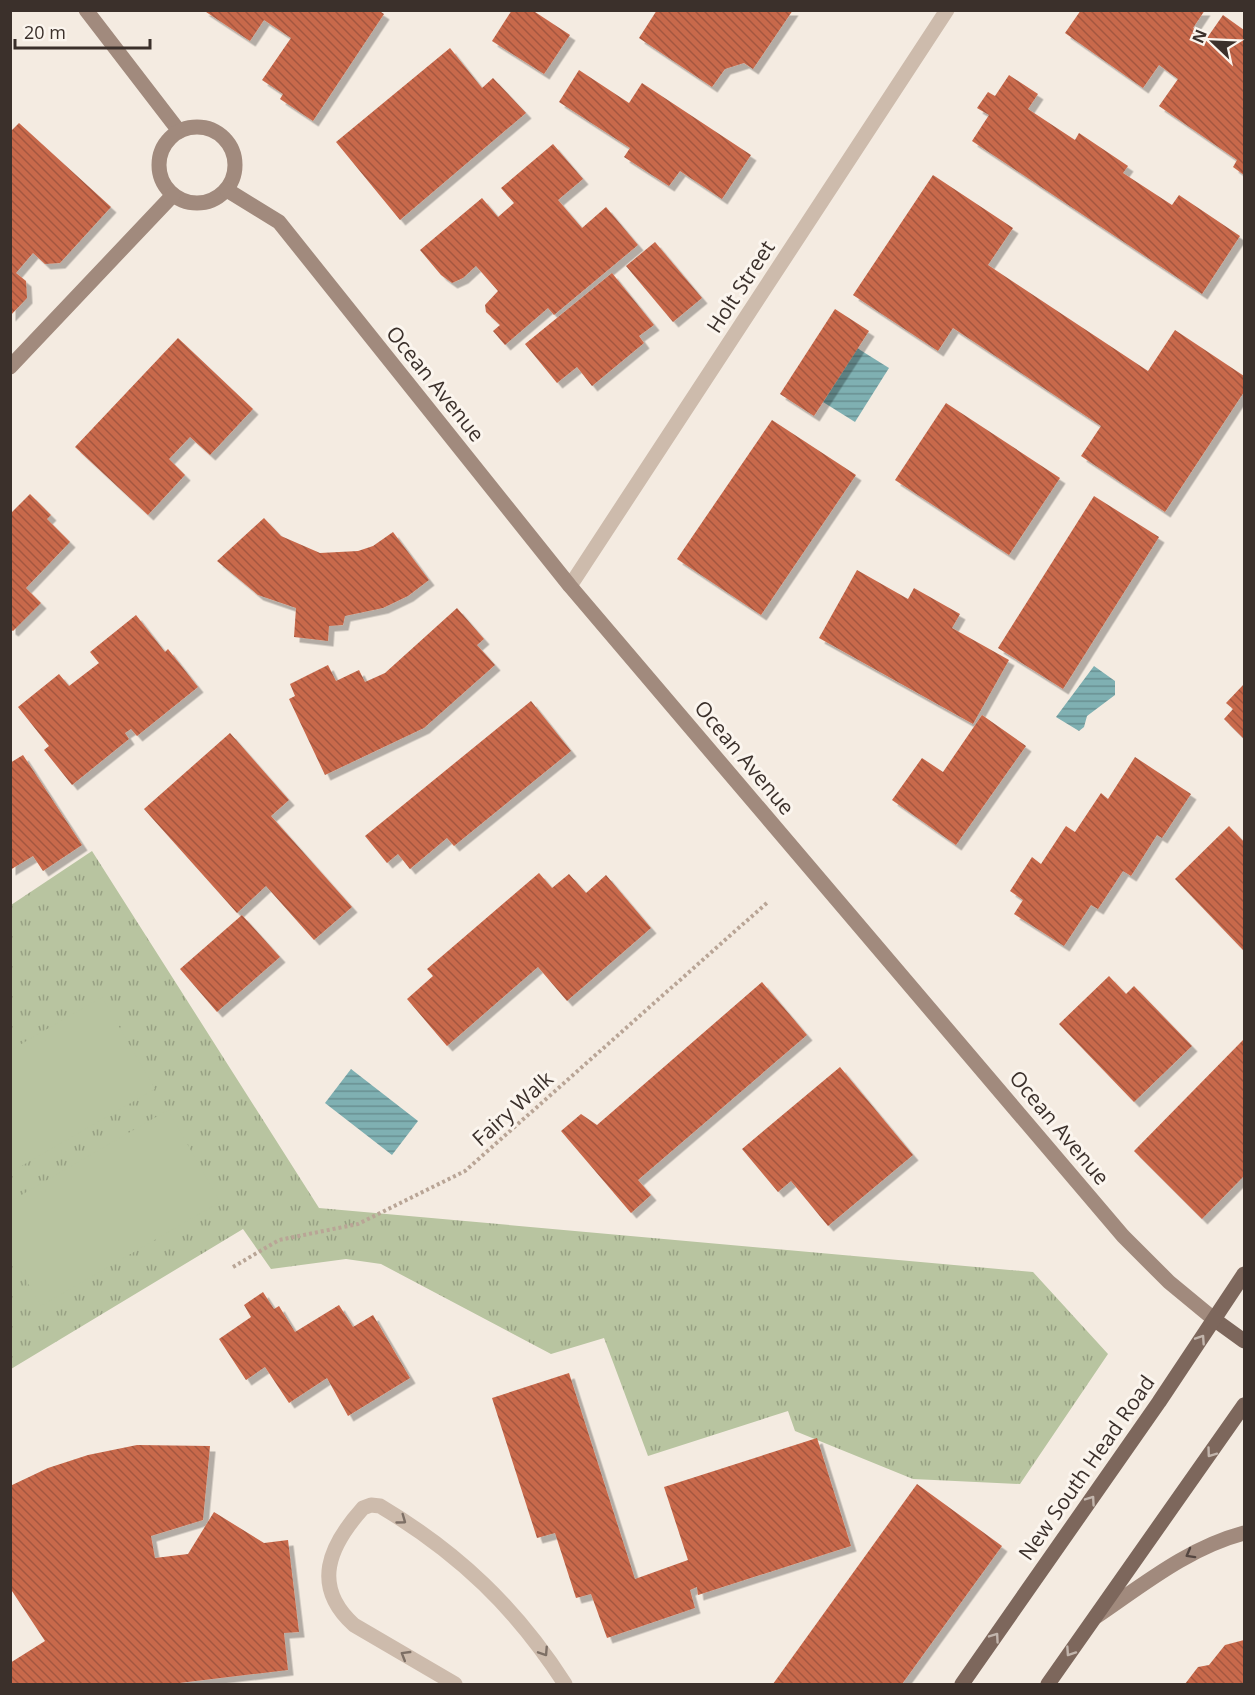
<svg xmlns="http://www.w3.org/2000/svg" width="1255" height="1695" font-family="'Open Sans',sans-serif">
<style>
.grass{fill:url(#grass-tufts)}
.pitch{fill:#b8c4a0}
.water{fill:url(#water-rules)}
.building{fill:url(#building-back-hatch);filter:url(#shadow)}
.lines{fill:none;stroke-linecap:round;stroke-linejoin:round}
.path{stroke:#b9a596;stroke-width:4;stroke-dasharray:3 3;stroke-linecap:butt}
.lane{stroke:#cdbbac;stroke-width:15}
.street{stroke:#cdbbac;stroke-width:15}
.secondary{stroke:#a18a7d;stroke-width:15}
.primary{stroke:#7d675c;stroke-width:15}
.oneway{stroke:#c2b5ac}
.oneway2{stroke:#7d6f65}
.oneway3{stroke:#544640}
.labels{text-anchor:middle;stroke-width:6;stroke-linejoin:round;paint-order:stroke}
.street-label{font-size:21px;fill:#3b302b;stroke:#fbf5ee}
</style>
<defs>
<pattern id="grass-tufts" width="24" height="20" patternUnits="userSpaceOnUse" patternTransform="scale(1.5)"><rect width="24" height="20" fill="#b8c4a0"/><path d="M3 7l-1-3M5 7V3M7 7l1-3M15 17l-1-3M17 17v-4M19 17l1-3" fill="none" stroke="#97a083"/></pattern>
<pattern id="water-rules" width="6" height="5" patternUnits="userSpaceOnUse" patternTransform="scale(1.5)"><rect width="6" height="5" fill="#7fb0b2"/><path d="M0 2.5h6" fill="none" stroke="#699091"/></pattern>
<pattern id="building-back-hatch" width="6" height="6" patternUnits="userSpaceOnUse" patternTransform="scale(1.5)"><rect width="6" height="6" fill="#c8694b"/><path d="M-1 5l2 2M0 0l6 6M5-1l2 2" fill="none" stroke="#a4573f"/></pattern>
<filter id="shadow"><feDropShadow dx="5.5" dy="5.5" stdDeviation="0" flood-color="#0004"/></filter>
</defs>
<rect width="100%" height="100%" fill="#f4ebe1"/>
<!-- grass -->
<path class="grass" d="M 92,851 L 319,1208 L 1033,1272 L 1108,1354 L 1020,1484 L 913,1479 L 795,1431 L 788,1411 L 648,1456 L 604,1338 L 551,1354 L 381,1264 L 346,1259 L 271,1269 L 243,1229 L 11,1369 L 11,905 Z"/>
<!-- pitch -->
<g class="pitch">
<path d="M 102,997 L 155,1089 L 11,1172 L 11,1050 Z"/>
<path d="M 168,1110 L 220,1202 L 41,1306 L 11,1254 L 11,1201 Z"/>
</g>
<!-- water -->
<g class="water">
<path d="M 857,348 L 889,368 L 855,422 L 823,402 Z"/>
<path d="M 1094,666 L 1115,681 L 1115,695 L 1087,716 L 1084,727 L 1079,731 L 1056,717 Z"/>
<path d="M 351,1069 L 418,1121 L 392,1155 L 325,1103 Z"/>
</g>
<!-- building -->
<g class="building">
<path d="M 203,10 L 378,10 L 384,14 L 313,121 L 280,99 L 283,94 L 262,80 L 291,38 L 264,20 L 250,41 Z"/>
<path d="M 512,10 L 532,10 L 570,35 L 544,74 L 492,41 Z"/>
<path d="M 657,10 L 793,10 L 753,69 L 744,63 L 725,69 L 712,87 L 639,38 Z"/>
<path d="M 1081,10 L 1205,10 L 1193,28 L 1207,38 L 1223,15 L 1244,30 L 1244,175 L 1233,167 L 1237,160 L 1159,106 L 1178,79 L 1159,65 L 1143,88 L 1065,33 Z"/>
<path d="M 450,48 L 482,88 L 493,78 L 526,113 L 400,220 L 336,142 Z"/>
<path d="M 579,70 L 629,103 L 642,83 L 751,155 L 722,199 L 680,171 L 669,186 L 624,157 L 630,148 L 559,102 Z"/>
<path d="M 1009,75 L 1038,94 L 1028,109 L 1075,140 L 1079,133 L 1128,166 L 1123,173 L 1172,205 L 1179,195 L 1240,236 L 1202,294 L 972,141 L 989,115 L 977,108 L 988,92 L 995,96 Z"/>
<path d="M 19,123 L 111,207 L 60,263 L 45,264 L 33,253 L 16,273 L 26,281 L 27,298 L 10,316 L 10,132 Z"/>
<path d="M 553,144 L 583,179 L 558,200 L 582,228 L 606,207 L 638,245 L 554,315 L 548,308 L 505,345 L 493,331 L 500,325 L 486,312 L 485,305 L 498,291 L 476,266 L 463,278 L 452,283 L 441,275 L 420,250 L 482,198 L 498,217 L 514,203 L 501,188 Z"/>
<path d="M 933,175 L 1013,228 L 988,265 L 1148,371 L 1175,330 L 1244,376 L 1244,392 L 1165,512 L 1081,456 L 1101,426 L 953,328 L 938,351 L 853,295 Z"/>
<path d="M 655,242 L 702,298 L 673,322 L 626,266 Z"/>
<path d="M 612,273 L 654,325 L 639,336 L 644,343 L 592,386 L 577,367 L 557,383 L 525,344 Z"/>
<path d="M 835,309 L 869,331 L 814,416 L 780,394 Z"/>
<path d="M 178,338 L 253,409 L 210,455 L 190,437 L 169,459 L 185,475 L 148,515 L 75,447 Z"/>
<path d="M 946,403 L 1060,478 L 1009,555 L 895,480 Z"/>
<path d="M 772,420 L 856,475 L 761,615 L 677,559 Z"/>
<path d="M 30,494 L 51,515 L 47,519 L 70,542 L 26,588 L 41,603 L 13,631 L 10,629 L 10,514 Z"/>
<path d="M 1094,496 L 1159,537 L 1063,689 L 998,648 Z"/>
<path d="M 264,518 L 281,536 L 320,553 L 358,551 L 373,546 L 393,532 L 429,580 L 408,596 L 383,608 L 345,616 L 343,625 L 329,626 L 328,641 L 294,637 L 296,608 L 258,595 L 217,561 Z"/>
<path d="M 857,570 L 908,599 L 914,588 L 960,614 L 952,628 L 1009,660 L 973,724 L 819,638 Z"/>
<path d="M 457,608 L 484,639 L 477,645 L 495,665 L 424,728 L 325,775 L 289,699 L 295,696 L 290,684 L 328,665 L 336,681 L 359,670 L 365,682 L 385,673 Z"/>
<path d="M 136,615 L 165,652 L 168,649 L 198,687 L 137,736 L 131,729 L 125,733 L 129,739 L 72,785 L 44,750 L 49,746 L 18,707 L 59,674 L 69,686 L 99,663 L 90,652 Z"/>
<path d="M 1244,684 L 1244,739 L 1224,719 L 1233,709 L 1226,703 Z"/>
<path d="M 531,701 L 571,751 L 454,846 L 447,838 L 410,869 L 398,854 L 387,863 L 365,836 Z"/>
<path d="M 982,715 L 1026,746 L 956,845 L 892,800 L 922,758 L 943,772 Z"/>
<path d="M 230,733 L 289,800 L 271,816 L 352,907 L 314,940 L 266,886 L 237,913 L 144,809 Z"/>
<path d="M 23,755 L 82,845 L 43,871 L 33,856 L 10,870 L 10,763 Z"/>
<path d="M 1135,757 L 1191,794 L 1162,838 L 1157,835 L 1131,876 L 1123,871 L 1098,909 L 1091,905 L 1064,946 L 1014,914 L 1023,900 L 1010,891 L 1032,857 L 1041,864 L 1066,826 L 1075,832 L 1101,793 L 1108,799 Z"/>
<path d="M 1229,826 L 1244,842 L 1244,951 L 1175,879 Z"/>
<path d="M 539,873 L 552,888 L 569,874 L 586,893 L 606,875 L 651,928 L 567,1001 L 538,967 L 447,1046 L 407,999 L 433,976 L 427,969 Z"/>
<path d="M 242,915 L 280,957 L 217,1012 L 180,969 Z"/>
<path d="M 1109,976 L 1126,994 L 1134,986 L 1192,1046 L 1134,1102 L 1059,1024 Z"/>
<path d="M 762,982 L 807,1035 L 638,1180 L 651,1195 L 631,1213 L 561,1131 L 581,1114 L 597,1125 Z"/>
<path d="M 1244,1039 L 1244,1176 L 1202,1219 L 1134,1151 Z"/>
<path d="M 840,1067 L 913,1155 L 828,1226 L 791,1181 L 778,1192 L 742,1149 Z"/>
<path d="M 263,1292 L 274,1309 L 279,1306 L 295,1332 L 339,1305 L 353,1327 L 373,1315 L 410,1378 L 348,1416 L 327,1378 L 289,1403 L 265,1367 L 246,1380 L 219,1339 L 251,1317 L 244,1305 Z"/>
<path d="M 569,1373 L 635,1579 L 688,1560 L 664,1487 L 817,1438 L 851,1546 L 698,1595 L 697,1587 L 690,1590 L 695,1608 L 607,1638 L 591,1594 L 576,1598 L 555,1533 L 537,1538 L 492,1398 Z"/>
<path d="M 137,1445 L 210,1446 L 203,1520 L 151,1536 L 155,1558 L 188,1554 L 214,1512 L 264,1543 L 288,1540 L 299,1632 L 284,1633 L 288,1670 L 171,1684 L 10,1684 L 10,1663 L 45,1641 L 10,1588 L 10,1486 L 48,1468 L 88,1455 Z"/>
<path d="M 917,1484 L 1002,1546 L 902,1684 L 773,1684 Z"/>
<path d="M 1244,1640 L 1244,1684 L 1185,1684 L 1198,1667 L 1209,1665 L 1225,1645 Z"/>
</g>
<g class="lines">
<!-- path -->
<path class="path" d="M 233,1267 L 279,1240 L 358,1224 L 465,1171 L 769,901"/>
<!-- lane -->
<path class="lane" d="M 455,1684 L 354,1625 C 311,1586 329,1546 363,1508 L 371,1505 L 380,1506 C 459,1553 516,1608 565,1684"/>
<!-- street -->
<path class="street" d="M 570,586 L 947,10"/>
<!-- secondary -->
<g class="secondary">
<path d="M 86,10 L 179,131"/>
<circle cx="197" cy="165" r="38"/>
<path d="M 227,190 L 279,222 L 570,586 L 1123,1236 L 1169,1282 L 1215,1320"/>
<path d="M 10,367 L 173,195"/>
<path d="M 1097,1616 C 1144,1584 1188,1548 1244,1533"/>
</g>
<!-- primary -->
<g class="primary">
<path d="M 1215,1320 L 1244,1341"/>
<path d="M 962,1684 L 1159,1402 L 1244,1274"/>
<path d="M 1048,1684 L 1244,1405"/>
</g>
</g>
<!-- one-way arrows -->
<defs><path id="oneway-chevron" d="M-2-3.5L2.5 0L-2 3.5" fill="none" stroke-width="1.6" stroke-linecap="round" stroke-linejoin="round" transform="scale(1.5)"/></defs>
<g class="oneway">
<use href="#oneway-chevron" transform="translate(1201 1339) rotate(-56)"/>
<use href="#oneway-chevron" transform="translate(1211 1453) rotate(126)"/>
<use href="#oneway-chevron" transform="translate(1091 1500) rotate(-55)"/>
<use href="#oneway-chevron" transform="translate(995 1637) rotate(-55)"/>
<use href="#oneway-chevron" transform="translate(1070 1652) rotate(124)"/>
</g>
<g class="oneway2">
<use href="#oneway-chevron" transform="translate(402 1520) rotate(36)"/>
<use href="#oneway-chevron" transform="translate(544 1652) rotate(57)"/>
<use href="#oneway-chevron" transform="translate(405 1655) rotate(-149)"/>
</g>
<use class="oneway3" href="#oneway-chevron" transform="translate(1190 1554) rotate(151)"/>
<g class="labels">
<!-- street labels -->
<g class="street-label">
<text transform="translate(741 287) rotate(-57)" y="7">Holt Street</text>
<text transform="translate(435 384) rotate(51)" y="7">Ocean Avenue</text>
<text transform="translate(744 758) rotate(50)" y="7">Ocean Avenue</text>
<text transform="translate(513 1109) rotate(-42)" y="7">Fairy Walk</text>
<text transform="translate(1059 1128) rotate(50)" y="7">Ocean Avenue</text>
<text transform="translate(1087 1468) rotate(-55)" y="7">New South Head Road</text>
</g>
</g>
<!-- border -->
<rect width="1255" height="1695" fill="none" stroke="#3b302b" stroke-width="24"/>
<!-- north arrow -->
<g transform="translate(1213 42) rotate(293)" stroke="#fbf5ee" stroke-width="4.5" paint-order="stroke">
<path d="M0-4.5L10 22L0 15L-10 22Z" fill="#3b302b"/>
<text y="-9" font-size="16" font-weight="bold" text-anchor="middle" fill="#3b302b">N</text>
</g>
<!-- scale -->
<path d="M15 39v9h135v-9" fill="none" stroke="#3b302b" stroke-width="3"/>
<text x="24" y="39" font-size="18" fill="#3b302b" stroke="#fbf5ee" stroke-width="4.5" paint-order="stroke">20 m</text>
</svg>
